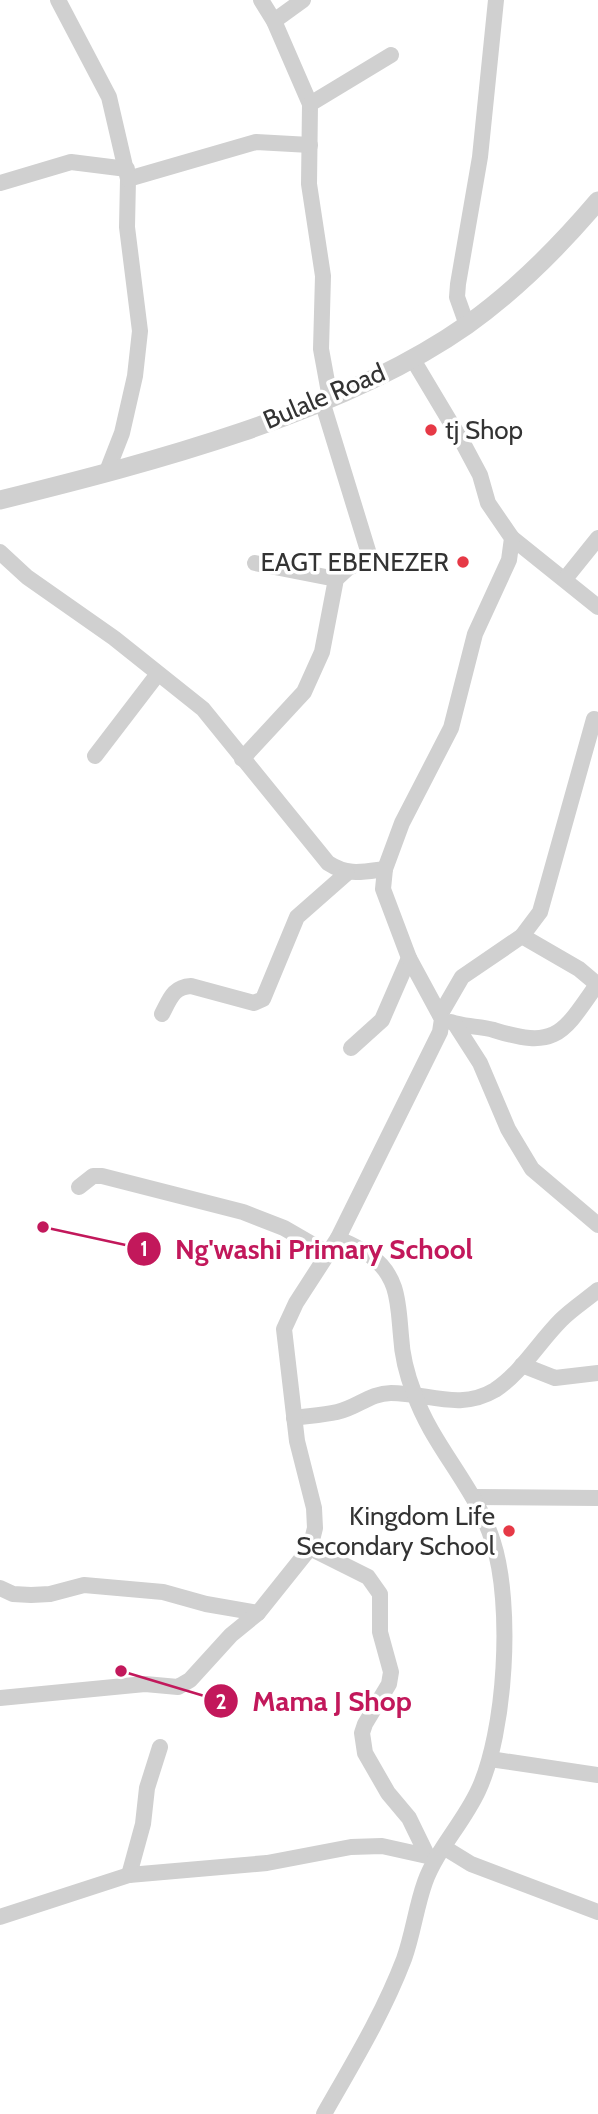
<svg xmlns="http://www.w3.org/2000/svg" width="598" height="2114" font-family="Cabin,sans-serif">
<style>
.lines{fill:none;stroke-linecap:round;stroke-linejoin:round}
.minor{stroke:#d0d0d0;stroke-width:16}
.tertiary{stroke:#d0d0d0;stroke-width:19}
.poi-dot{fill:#e63946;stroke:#fff;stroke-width:2.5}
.labels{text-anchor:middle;stroke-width:7;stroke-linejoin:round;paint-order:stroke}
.street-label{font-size:26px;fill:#333;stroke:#fff}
.poi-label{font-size:26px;fill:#333;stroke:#fff;text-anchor:end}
.leader{fill:none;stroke:#c2185b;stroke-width:2.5}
.callout-dot{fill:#c2185b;stroke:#fff;stroke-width:2.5}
.mark-label{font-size:21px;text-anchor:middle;font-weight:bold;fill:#fff}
.callout-label{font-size:28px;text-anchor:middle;font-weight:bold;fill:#c2185b;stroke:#fff;stroke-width:7;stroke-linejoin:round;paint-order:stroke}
</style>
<rect width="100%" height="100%" fill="#fff"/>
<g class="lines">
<!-- minor -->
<g class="minor">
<path d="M 58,0 L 109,97 L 128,179 L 127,227 L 140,331 L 135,376 L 122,433 L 106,474"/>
<path d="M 261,0 L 274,21 L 310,104 L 309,184 L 323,276 L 321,349 L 330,398"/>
<path d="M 274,21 L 303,0"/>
<path d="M 310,104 L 391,55"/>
<path d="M 128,179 L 256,142 L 310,145"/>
<path d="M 0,183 L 71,162 L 127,169"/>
<path d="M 467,325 L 457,297 L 458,284 L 480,157 L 496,0"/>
<path d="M 512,538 L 598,607"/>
<path d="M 0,552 L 27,577 L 114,638 L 203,709 L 328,863 C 348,876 362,872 385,869"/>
<path d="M 255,563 L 336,579"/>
<path d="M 565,579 L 598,538"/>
<path d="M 95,756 L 157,675"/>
<path d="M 242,759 L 304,692 L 322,652 L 336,579 L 348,568 L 367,560 L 369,554 L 322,401"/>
<path d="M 522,936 L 579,969 L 597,984"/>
<path d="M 162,1014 C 170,999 173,987 191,986 L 254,1003 L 263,999 L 297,917 L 347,873"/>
<path d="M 440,1015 L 462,977 L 522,936 L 540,912 L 594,719"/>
<path d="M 451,1022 C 465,1027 480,1026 494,1030 C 557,1050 563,1033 598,983"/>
<path d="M 455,1024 L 480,1063 L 508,1129 L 532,1169 L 598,1225"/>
<path d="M 351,1048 L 382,1020 L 409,958"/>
<path d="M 79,1187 L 93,1176 L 102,1176 L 243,1212 L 284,1228 L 329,1254"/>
<path d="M 522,1365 L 555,1378 L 598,1373"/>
<path d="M 294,1418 C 308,1416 323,1415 337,1412 C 357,1408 370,1393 391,1393 C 428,1393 460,1411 495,1390 C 521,1373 539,1342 561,1320 C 572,1309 586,1300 598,1290"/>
<path d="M 473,1497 L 598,1498"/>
<path d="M 310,1548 L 368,1577 L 380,1594 L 380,1632 L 391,1672 L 389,1684 L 365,1724 L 362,1733 L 365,1753 L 388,1793 L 409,1818 L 427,1855"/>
<path d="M 0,1588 L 13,1594 L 31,1595 L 50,1594 L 84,1585 L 163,1592 L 206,1604 L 258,1613"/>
<path d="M 0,1698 L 145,1684 L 178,1687 L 190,1680 L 231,1635 L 258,1613 L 310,1548 L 315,1528 L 314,1508 L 297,1441 L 284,1329 L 296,1303 L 338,1238 L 440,1032 L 442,1019 L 409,958 L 383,889 L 385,869 L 402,823 L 451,728 L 475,634 L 509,560 L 512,538 L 488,503 L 480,475 L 464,445 L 412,358"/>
<path d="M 490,1759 L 598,1775"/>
<path d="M 445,1848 L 471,1864 L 598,1912"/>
<path d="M 129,1875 L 143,1824 L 147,1788 L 160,1747"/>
<path d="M 0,1917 L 129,1875 L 267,1863 L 351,1847 L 382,1846 L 436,1858"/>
<path d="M 324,2114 C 353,2063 383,2014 404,1959 C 413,1934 416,1907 425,1882 C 436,1851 463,1823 478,1791 C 506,1732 513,1604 493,1542 C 476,1487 432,1446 414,1393 C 407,1375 402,1355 401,1336 C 398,1304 399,1277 371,1256 C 361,1249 349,1244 338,1238"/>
</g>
<!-- tertiary -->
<path class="tertiary" d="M 0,500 C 149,463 340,414 467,325 C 516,290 559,247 598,201"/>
</g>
<!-- markers -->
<g class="poi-dot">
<circle cx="431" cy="430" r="7"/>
<circle cx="463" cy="562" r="7"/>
<circle cx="509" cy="1531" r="7"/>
</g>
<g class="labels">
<!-- street labels -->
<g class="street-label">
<text transform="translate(324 396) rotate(-23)" y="9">Bulale Road</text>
</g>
<!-- poi labels -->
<g class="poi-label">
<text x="445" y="439" text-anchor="start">tj Shop</text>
<text x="449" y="571">EAGT EBENEZER</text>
<text x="495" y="1525">Kingdom Life<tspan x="495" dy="30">Secondary School</tspan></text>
</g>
</g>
<!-- callouts -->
<path class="leader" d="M43 1227L144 1249M121 1671L221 1701"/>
<g class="callout-dot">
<circle cx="43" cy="1227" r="7"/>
<circle cx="121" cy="1671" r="7"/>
<circle cx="144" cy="1249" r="18"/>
<circle cx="221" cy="1701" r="18"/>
</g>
<g class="mark-label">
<text x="144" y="1256">1</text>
<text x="221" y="1709">2</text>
</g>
<g class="callout-label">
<text x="324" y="1259">Ng'washi Primary School</text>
<text x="332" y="1711">Mama J Shop</text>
</g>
</svg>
